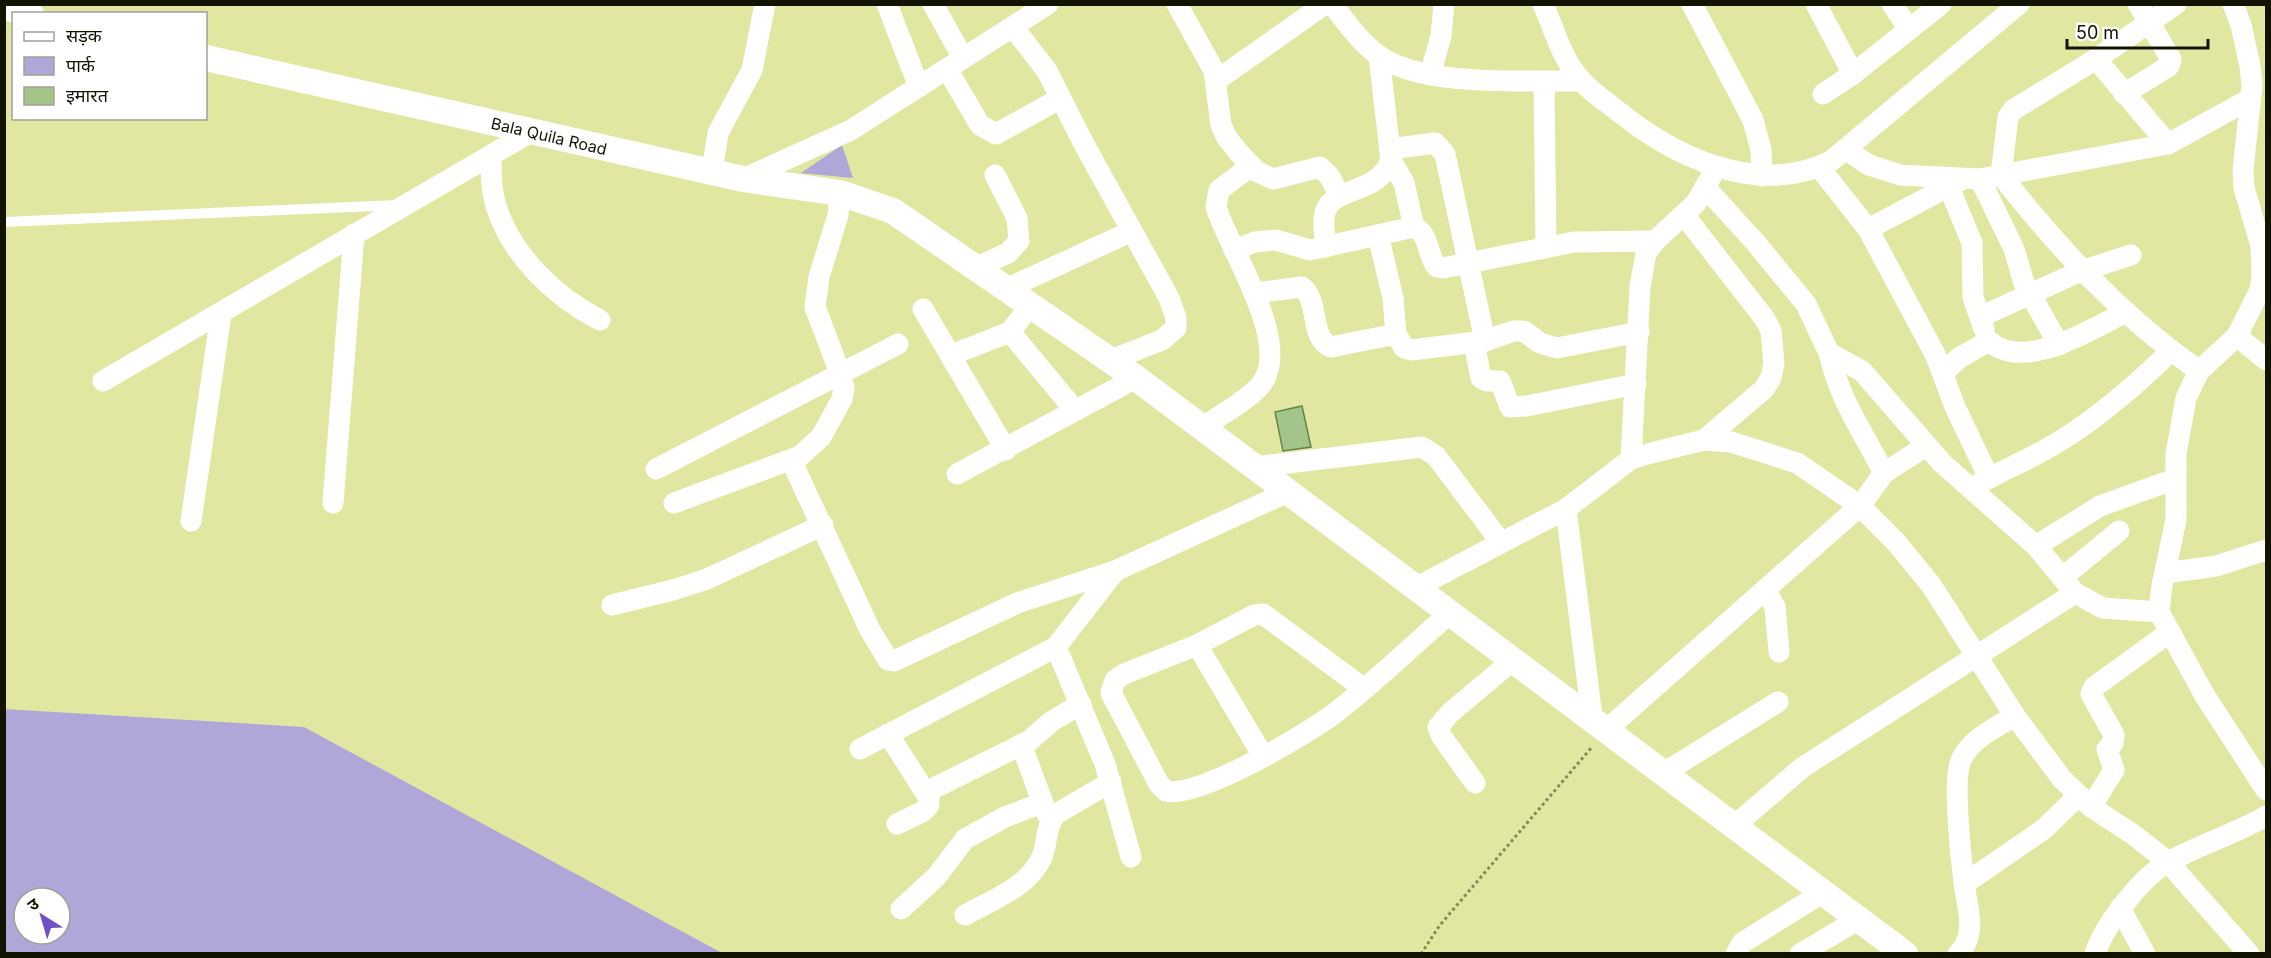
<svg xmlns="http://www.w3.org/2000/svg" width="2271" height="958" font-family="Inter,'Noto Sans Devanagari',sans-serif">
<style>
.green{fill:#afa7d7;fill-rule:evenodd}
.building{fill:#a4c589;stroke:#65844a;stroke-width:1.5}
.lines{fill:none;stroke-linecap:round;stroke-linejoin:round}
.path{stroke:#858959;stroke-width:3;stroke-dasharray:3 3;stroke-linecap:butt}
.service{stroke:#fff;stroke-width:10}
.minor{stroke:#fff;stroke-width:21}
.tertiary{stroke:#fff;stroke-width:26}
.labels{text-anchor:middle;stroke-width:5;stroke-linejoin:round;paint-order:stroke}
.street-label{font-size:16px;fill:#131400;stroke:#fff}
</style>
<rect width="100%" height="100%" fill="#e1e7a1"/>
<!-- green -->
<g class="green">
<path d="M 842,145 L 853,178 L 801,173 Z"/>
<path d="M 4,709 L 304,727 L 722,953 L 5,953 ZM 24,898 L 60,898 L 60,934 L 24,934 Z"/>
</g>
<!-- building -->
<path class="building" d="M 1302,406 L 1311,447 L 1283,451 L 1275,412 Z"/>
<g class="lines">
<!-- path -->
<path class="path" d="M 1421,954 L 1440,925 L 1592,747"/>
<!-- service -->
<path class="service" d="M 4,222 L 397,205"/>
<!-- minor -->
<g class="minor">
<path d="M 887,4 L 919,87"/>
<path d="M 933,4 L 963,58"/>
<path d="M 1177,4 L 1214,71 L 1221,125 L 1227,138 L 1240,154 L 1256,171 L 1273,179 L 1320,167 L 1330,177 L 1339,195"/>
<path d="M 1332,4 C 1346,22 1360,42 1378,55 C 1422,88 1528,80 1582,81"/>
<path d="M 1543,4 C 1553,27 1561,55 1576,74 C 1586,88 1601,98 1614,108 C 1672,156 1757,198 1831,161 L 2019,4"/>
<path d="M 1692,4 L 1753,120 L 1761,150 L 1762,176"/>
<path d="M 1816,4 L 1853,74"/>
<path d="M 1892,4 L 1909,29"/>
<path d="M 2233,4 L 2241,25 L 2250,66 L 2252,86 L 2243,170 L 2244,188 L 2261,246 L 2262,277 L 2260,290 L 2237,336 L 2199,371 L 2186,398 L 2176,454 L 2176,520 L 2162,585 L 2159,612 L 2205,696 L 2266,790"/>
<path d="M 1013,27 L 1047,71 L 1085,146 L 1169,298 L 1176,318 L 1176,328 L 1162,340 L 1111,360"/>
<path d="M 2096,59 L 2176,4"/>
<path d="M 947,69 L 980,125 L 996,134 L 1061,98"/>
<path d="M 1430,75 L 1441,36 L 1444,4"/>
<path d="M 1217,80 L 1325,4"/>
<path d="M 1544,81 L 1546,247"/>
<path d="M 1823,94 L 1853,74 L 1941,4"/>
<path d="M 2124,94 L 2169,66 L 2171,59 L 2138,4"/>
<path d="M 2168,144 L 2096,59 L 2013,110 L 2008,117 L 2001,175 C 2060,250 2120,315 2199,371"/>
<path d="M 1390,149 L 1435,143 L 1445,154 L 1485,341"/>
<path d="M 1845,149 L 1869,165 L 1900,175 L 1980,179 L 2168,144 L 2250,99"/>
<path d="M 491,155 C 491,172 491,189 496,206 C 511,255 555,297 600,320"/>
<path d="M 1391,160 L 1404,183 L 1414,227"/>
<path d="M 1819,167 L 1868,229 L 1936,356 L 1955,407 L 1989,478"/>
<path d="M 712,171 L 718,133 L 752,70 L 765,4"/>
<path d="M 743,179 L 851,130 L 1048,4"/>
<path d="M 1980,179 L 2014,249 L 2024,283 L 2059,345"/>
<path d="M 1705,187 L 1755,242 L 1806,304 L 1829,353 L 1862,371 L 1942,463 L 2036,546 L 2075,593 L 2103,608 L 2159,612"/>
<path d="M 1949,187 L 1972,243 L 1973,297 L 1984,329"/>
<path d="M 1684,215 L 1765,319 L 1771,331 L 1774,363 L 1771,378 L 1764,389 L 1704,440"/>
<path d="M 1868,229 L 1961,180"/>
<path d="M 1378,235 L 1393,298 L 1396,334 L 1404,348 L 1411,350 L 1485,341 L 1513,331 L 1524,331 L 1540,343 L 1557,348 L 1639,332"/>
<path d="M 1326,247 C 1325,237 1323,227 1324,218 C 1327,184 1377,198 1391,160 L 1379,56"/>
<path d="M 1234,250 L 1255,242 L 1276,240 L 1310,250 L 1414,227 C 1431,235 1426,255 1437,267 L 1443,268 L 1574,242 L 1655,241"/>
<path d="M 977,267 L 1008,253 L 1019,241 L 1017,218 L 995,175"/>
<path d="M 1006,289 L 1132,231"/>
<path d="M 1254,293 L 1302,287 C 1320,301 1309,338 1331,347 L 1396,334"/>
<path d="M 923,309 L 1006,450"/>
<path d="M 1980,317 L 2081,271 L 2131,255"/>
<path d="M 1010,332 L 1074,409"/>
<path d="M 2237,336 L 2266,360"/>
<path d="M 1474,342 L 1481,378 L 1487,381 L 1500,381 L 1510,407 L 1527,406 L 1636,384"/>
<path d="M 1829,353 C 1840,401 1862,430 1884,473"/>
<path d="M 951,355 L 1010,332 L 1030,306"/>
<path d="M 1943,373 L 1959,358 L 1989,341 C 2024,373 2091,329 2126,312"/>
<path d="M 103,381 L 531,132"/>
<path d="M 1203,427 C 1220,415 1244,403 1259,387 C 1296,347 1229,250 1216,207 L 1219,190 L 1251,166"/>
<path d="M 1631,459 L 1640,287 L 1646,253 L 1655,241 L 1696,203 L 1711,177"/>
<path d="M 791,460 L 870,630 L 888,660 L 894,661 L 1017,603 L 1115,571 L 1288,492"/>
<path d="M 1254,467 L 1422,447 L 1436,456 L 1500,541"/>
<path d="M 656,469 L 898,344"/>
<path d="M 957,474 L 1136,378"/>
<path d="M 1977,485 C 1997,473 2019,464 2039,453 C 2087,428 2132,389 2171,351"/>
<path d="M 333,503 L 354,234"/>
<path d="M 674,503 L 800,456 L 821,437 L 842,399 L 844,388 L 840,373 L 815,307 L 819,277 L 838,215 L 840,193"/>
<path d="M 1566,509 L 1592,717"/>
<path d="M 191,521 L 221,314"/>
<path d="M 2036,546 L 2100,506 L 2175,479"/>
<path d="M 1115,571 L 1056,647 L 1105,764 L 1131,857"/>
<path d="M 2165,573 L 2216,566 L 2266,550"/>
<path d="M 2063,577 L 2119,531"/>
<path d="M 1415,588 L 1566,509 L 1631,459 L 1651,453 L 1704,440 L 1731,442 L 1797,463 L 1860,506 L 1896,542 L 1931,585 L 2015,716 L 2062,779 L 2091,807 L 2134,835 L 2168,862 L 2249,954"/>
<path d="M 1766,591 L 1775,607 L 1779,652"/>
<path d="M 612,605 L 673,590 L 707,579 L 823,525"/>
<path d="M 1197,645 L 1263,756"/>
<path d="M 1363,688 L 1263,614 L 1254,615 L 1197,645 L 1124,674 L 1115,680 L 1111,693 L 1159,784 L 1166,791 C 1198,799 1307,734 1335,713 C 1374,683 1411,647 1449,614"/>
<path d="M 1605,731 L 1860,506 L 1884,473 L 1926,446"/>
<path d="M 888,734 L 929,798 L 929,805 L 922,812 L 897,824"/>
<path d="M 1021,744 L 1047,814"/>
<path d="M 860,749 L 1056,647"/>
<path d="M 1662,774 L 1778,702"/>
<path d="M 1475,783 L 1442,737 L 1438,727 L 1450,713 L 1512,661"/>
<path d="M 926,792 L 1029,741 L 1052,721 L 1081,704"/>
<path d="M 2091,807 L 2114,770 L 2107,749 L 2113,743 L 2114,735 L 2091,694 L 2094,687 L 2170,632"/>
<path d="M 1734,826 L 1803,767 L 2075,593"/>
<path d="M 1964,884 L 2044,829 L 2078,796"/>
<path d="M 2120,908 L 2145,954"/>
<path d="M 901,909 L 936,877 L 965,839 L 1005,817 L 1042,803"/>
<path d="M 965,915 C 992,900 1029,887 1042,857 C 1048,842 1045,827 1056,814 L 1111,782"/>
<path d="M 1736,954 L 1742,943 L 1825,891"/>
<path d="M 1800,954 L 1859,919"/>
<path d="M 1958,954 C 1978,935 1967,907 1964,883 C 1961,859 1953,784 1960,763 C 1967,741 1996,727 2015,716"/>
<path d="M 2095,954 C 2104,925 2143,875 2170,861 C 2201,844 2235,834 2266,816"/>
</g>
<!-- tertiary -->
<g class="tertiary">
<path d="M 4,7 L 31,14"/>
<path d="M 206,58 L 743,179 L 840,193 L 893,211 L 1136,378 L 1905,954"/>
</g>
</g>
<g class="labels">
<!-- street labels -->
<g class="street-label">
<text transform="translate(549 136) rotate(13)" y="6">Bala Quila Road</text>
</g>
</g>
<!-- border -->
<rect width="2271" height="958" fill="none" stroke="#131400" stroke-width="12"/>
<!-- legend -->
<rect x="12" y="12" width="195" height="108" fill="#ffffff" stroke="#a1a199" stroke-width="1.5"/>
<rect x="24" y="32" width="30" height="9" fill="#ffffff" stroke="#a1a199" stroke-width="1.5"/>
<text x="66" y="42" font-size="18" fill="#131400">सड़क</text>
<rect x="24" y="57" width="30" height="18" fill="#afa7d7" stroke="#a1a199" stroke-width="1.5"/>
<text x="66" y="72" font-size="18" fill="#131400">पार्क</text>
<rect x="24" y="87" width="30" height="18" fill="#a4c589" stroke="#a1a199" stroke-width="1.5"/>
<text x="66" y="102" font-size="18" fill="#131400">इमारत</text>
<!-- north arrow -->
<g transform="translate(42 916) rotate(323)"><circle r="28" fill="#ffffff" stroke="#a1a199" stroke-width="1.5"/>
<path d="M0-4.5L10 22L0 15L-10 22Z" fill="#6f4ec7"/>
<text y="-9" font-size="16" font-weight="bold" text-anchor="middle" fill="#131400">उ</text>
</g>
<!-- scale -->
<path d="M2067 39v9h141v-9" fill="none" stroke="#131400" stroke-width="3"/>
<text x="2076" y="39" font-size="18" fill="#131400" stroke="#ffffff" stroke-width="4.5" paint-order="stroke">50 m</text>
</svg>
